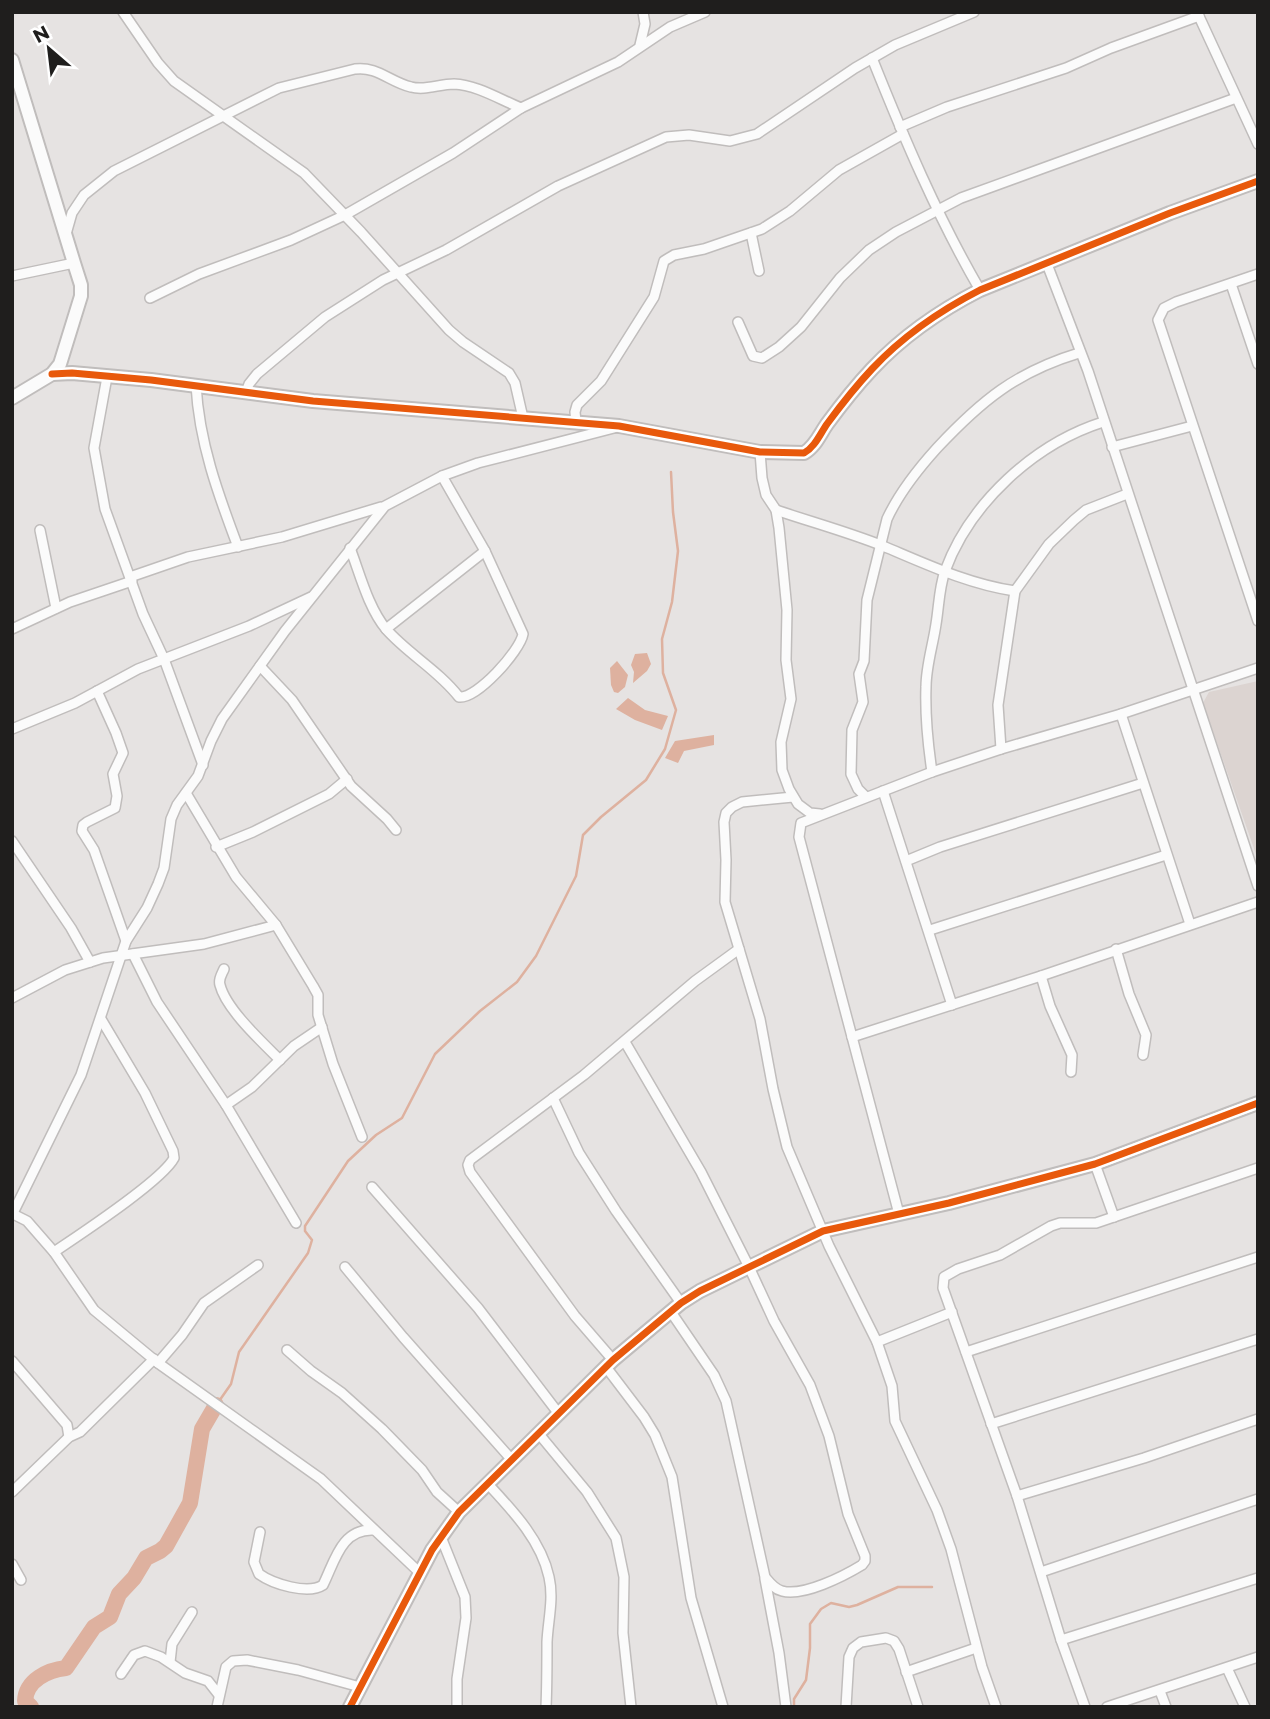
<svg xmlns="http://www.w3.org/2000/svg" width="1270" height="1719" font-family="Montserrat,sans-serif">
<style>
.built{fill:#dcd4d1}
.water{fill:#deb19f}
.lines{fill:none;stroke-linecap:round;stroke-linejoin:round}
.stream{stroke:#deb19f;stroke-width:2.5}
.river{stroke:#deb19f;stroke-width:16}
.street-casing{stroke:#c0bdbc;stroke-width:12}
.secondary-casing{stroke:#c0bdbc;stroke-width:16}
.street{stroke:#fbfbfb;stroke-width:9}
.secondary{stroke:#fbfbfb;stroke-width:12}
.cycleway-casing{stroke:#fff;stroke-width:11}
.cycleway{stroke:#e8590c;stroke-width:7}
</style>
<rect width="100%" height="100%" fill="#e6e3e2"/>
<!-- built -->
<path class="built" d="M 1258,681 L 1258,860 L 1203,703 L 1209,692 Z"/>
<!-- water -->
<g class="water">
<path d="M 647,653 L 651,664 L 647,671 L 633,683 L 634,672 L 631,665 L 635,654 Z"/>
<path d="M 617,661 L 628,675 L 625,687 L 618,693 L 614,692 L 611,685 L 610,668 Z"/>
<path d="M 628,698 L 645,710 L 668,716 L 662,730 L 635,720 L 616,709 Z"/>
<path d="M 714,735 L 714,745 L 684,751 L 678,763 L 665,758 L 675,741 Z"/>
</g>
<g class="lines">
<!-- stream -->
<g class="stream">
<path d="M 217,1404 L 231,1384 L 239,1352 L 308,1253 L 312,1240 L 305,1231 L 305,1226 L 348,1161 L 376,1135 L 402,1118 L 435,1054 L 480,1011 L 517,982 L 536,956 L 576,876 L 583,835 L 601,817 L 646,780 L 665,749 L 676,710 L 663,673 L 662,639 L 672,602 L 678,551 L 673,512 L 671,472"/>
<path d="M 794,1707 L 794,1699 L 806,1680 L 810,1648 L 810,1624 L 821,1609 L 831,1603 L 849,1607 L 857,1605 L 898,1587 L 932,1587"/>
</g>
<!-- river -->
<path class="river" d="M 31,1707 L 25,1701 C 26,1680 48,1670 66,1668 L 94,1627 L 110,1617 L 119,1594 L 134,1578 L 146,1558 L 160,1551 L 166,1546 L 190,1503 L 202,1429 L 216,1405"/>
<defs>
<g id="street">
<path d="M 123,12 L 158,63 L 174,81 L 304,173 L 361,232 L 449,330 L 463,342 L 509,373 L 515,383 L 523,418"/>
<path d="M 1197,12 L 1258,144"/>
<path d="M 640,45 L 645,24 L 643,12"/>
<path d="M 872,58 C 904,138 937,216 980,290"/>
<path d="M 900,127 L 947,107 L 1066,68 L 1111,48 L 1199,16"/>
<path d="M 751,233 L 759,271"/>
<path d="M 66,234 L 72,213 L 84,195 L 114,171 L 279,88 L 355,69 C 377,66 390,82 411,87 C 425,91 439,84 454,84 C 477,85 499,99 521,108"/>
<path d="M 1047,264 L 1088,371 L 1258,886"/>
<path d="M 1258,274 L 1176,302 L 1164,308 L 1158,320 L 1258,621"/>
<path d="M 12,276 L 74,263"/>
<path d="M 1231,284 L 1258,364"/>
<path d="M 150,298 L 199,274 L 291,240 L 345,215 L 453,153 L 521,108 L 618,62 L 670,27 L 705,12"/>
<path d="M 738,322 L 753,356 L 762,358 L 779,347 L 801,327 L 840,278 L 869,250 L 896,232 L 961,198 L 1236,98"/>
<path d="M 107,377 L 94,448 L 105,509 L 143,614 L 164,659 L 203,765"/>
<path d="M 196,385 C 199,442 218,494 238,547"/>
<path d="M 246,392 L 249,384 L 257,374 L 325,317 L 383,280 L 446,250 L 558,186 L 666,137 L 689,135 L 730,141 L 757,134 L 855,68 L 895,45 L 974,12"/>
<path d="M 576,422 L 575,412 L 577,405 L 601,381 L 654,297 L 664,261 L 674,255 L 704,249 L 762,229 L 790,211 L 839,170 L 903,134"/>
<path d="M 1112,447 L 1192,426"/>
<path d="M 760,452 L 762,478 L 766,495 L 776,510 L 779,528 L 787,610 L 786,660 L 791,699 L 781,742 L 782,770 L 789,789 L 798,804 L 810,813 L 820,814"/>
<path d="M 776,510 C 811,522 848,532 883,546 C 926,564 968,584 1015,591"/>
<path d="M 40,530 L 56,608"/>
<path d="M 350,548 C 360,574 368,607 386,629 C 408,654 438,670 459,697 C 477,699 520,651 523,634 L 485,551 L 442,476"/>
<path d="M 130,577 L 188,557 L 282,537 L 381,507"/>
<path d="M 12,629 L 70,602 L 132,581"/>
<path d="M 386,629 L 485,551"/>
<path d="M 260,666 L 292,700 L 351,786 L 387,819 L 396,830"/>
<path d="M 97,691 L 116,733 L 123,753 L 113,774 L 117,796 L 115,808 L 87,822 L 83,825 L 82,831 L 94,850 L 126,941"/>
<path d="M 1121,714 L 1190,924"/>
<path d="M 12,729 L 75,703 L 138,669 L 249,626 L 311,597"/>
<path d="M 1001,749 L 998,705 L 1015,591 L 1049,544 L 1074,520 L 1086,510 L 1127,494"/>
<path d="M 932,772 C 928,745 925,715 926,687 C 926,666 933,645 936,624 C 939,606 939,588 945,571 C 970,503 1034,444 1103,422"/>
<path d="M 883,791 L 952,1005"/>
<path d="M 186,793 L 236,877 L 276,925 L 313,986 L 318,995 L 318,1015 L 333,1064 L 362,1137"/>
<path d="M 793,797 L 742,802 L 732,807 L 726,813 L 724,822 L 726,860 L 725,902 L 760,1019 L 773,1089 L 787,1147 L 829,1246 L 877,1342 L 892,1386 L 895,1421 L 937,1510 L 951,1549 L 982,1667 L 996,1707"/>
<path d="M 866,797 L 858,789 L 851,774 L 852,730 L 863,702 L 859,674 L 864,661 L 867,600 L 887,519 C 899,493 918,469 937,448 C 981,401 1016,372 1079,353"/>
<path d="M 12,841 L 71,928 L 90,962"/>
<path d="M 216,847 L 253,832 L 329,794 L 347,779"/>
<path d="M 906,861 L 940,847 L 1143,783"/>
<path d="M 930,930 L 1166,855"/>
<path d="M 1116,949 L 1129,994 L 1146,1035 L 1143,1055"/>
<path d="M 133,954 L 157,1002 L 226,1105 L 296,1223"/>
<path d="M 224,969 C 222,974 218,979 220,985 C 226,1009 262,1042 280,1060"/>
<path d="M 1041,976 L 1050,1006 L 1072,1055 L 1071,1072"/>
<path d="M 12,998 L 65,970 L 103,958 L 204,944 L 276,925"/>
<path d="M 852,1037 L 1041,976 L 1258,902"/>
<path d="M 625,1042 L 701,1172 L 749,1267 L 774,1321 L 810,1385 L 829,1436 L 848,1514 L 865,1556 L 865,1561 L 862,1565 C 844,1576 803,1597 782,1591 C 774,1589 770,1583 765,1577 L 726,1401 L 714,1375 L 671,1312"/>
<path d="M 553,1098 L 579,1153 L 616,1211 L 681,1303"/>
<path d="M 226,1105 L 252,1087 L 294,1046 L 322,1027"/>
<path d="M 1095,1164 L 1114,1217"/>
<path d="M 372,1187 L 478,1308 L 559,1414"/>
<path d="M 13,1214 L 27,1221 L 54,1252 L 94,1310 L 158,1363 L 321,1479 L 420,1573"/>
<path d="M 899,1214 L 799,837 L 801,823 L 932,772 L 1001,749 L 1121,714 L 1258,668"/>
<path d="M 12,1215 L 81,1075 L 126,941 L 147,908 L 158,884 L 164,868 L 171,819 L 177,805 L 198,776 L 211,741 L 222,719 L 285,631 L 385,506 L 442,476 L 478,463 L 614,428"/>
<path d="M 54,1252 C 79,1235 162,1181 174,1158 L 173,1151 L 145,1093 L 101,1019"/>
<path d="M 345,1267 L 403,1337 L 512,1460"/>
<path d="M 877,1342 L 952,1312"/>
<path d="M 287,1350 L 311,1371 L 342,1393 L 382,1429 L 422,1470 L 437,1492 L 459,1512"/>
<path d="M 966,1352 L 1258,1257"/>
<path d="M 613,1360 L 575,1316 L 470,1172 L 468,1165 L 470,1160 L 584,1075 L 695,981 L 739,949"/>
<path d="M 12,1361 L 67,1425 L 69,1437"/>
<path d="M 158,1363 L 182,1335 L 204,1303 L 258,1265"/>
<path d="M 606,1367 L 644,1417 L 655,1435 L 672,1477 L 691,1598 L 723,1707"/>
<path d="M 991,1424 L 1258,1339"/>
<path d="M 539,1434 L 587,1492 L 616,1538 L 624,1577 L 623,1633 L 631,1707"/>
<path d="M 487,1483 C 512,1510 541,1540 549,1577 C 554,1599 548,1620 547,1642 C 547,1663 547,1685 546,1707"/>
<path d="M 12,1492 L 69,1437 L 80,1432 L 154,1359"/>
<path d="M 1017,1496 L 1144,1458 L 1258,1419"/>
<path d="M 260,1532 L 254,1562 L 259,1574 C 273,1584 308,1595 323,1585 C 335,1561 341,1529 373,1530"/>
<path d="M 441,1537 L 465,1597 L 466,1618 L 457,1679 L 457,1707"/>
<path d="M 12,1564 L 21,1580"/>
<path d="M 1041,1572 L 1258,1499"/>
<path d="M 765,1579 L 779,1653 L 786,1707"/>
<path d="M 1061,1640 L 1258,1578"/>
<path d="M 170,1662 L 172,1644 L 192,1612"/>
<path d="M 1227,1668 L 1245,1707"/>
<path d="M 906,1672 L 976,1648"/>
<path d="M 121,1674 L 134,1655 L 145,1651 L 161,1657 L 185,1673 L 208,1681 L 219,1695"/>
<path d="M 1160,1691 L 1166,1707"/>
<path d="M 217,1707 L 226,1667 L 233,1661 L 247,1660 L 298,1670 L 360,1687"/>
<path d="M 846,1707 L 849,1657 L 853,1648 L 861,1642 L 886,1638 L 894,1641 L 899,1649 L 918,1707"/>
<path d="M 1085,1707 L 1061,1640 L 1017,1496 L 943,1288 L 944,1277 L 958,1269 L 1000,1255 L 1051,1226 L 1060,1223 L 1096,1223 L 1258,1168"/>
<path d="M 1107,1707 L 1258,1657"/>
</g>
<g id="secondary">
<path d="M 12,60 L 74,263 L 81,285 L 81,296 L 60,364 L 52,374 L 12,398"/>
<path d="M 52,374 L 72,373 L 151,380 L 313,401 L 619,426 L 760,452 L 804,453 C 815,447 820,434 827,424 C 841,405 856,386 872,369 C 902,337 941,310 980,290 L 1170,213 L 1258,181"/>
<path d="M 350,1707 L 432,1550 L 459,1512 L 613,1360 L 681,1303 L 700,1291 L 823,1231 L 949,1203 L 1095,1164 L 1258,1103"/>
</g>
</defs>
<!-- street casing -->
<use href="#street" class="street-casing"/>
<!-- secondary casing -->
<use href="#secondary" class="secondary-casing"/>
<!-- street -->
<use href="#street" class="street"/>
<!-- secondary -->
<use href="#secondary" class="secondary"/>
<defs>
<g id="cycleway">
<path d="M 52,374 L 72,373 L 151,380 L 313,401 L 619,426 L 760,452 L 804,453 C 815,447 820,434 827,424 C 841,405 856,386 872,369 C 902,337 941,310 980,290 L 1170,213 L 1258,181"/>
<path d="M 350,1707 L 432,1550 L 459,1512 L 613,1360 L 681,1303 L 700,1291 L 823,1231 L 949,1203 L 1095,1164 L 1258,1103"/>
</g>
</defs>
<!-- cycleway casing -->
<use href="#cycleway" class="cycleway-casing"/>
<!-- cycleway -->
<use href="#cycleway" class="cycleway"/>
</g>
<!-- border -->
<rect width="1270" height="1719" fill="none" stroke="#1f1e1d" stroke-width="28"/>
<!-- north arrow -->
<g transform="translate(49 49) rotate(332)" stroke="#ffffff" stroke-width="5" paint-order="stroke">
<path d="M0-5L12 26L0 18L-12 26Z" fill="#1f1e1d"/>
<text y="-10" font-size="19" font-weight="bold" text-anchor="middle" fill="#1f1e1d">N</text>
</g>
</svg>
